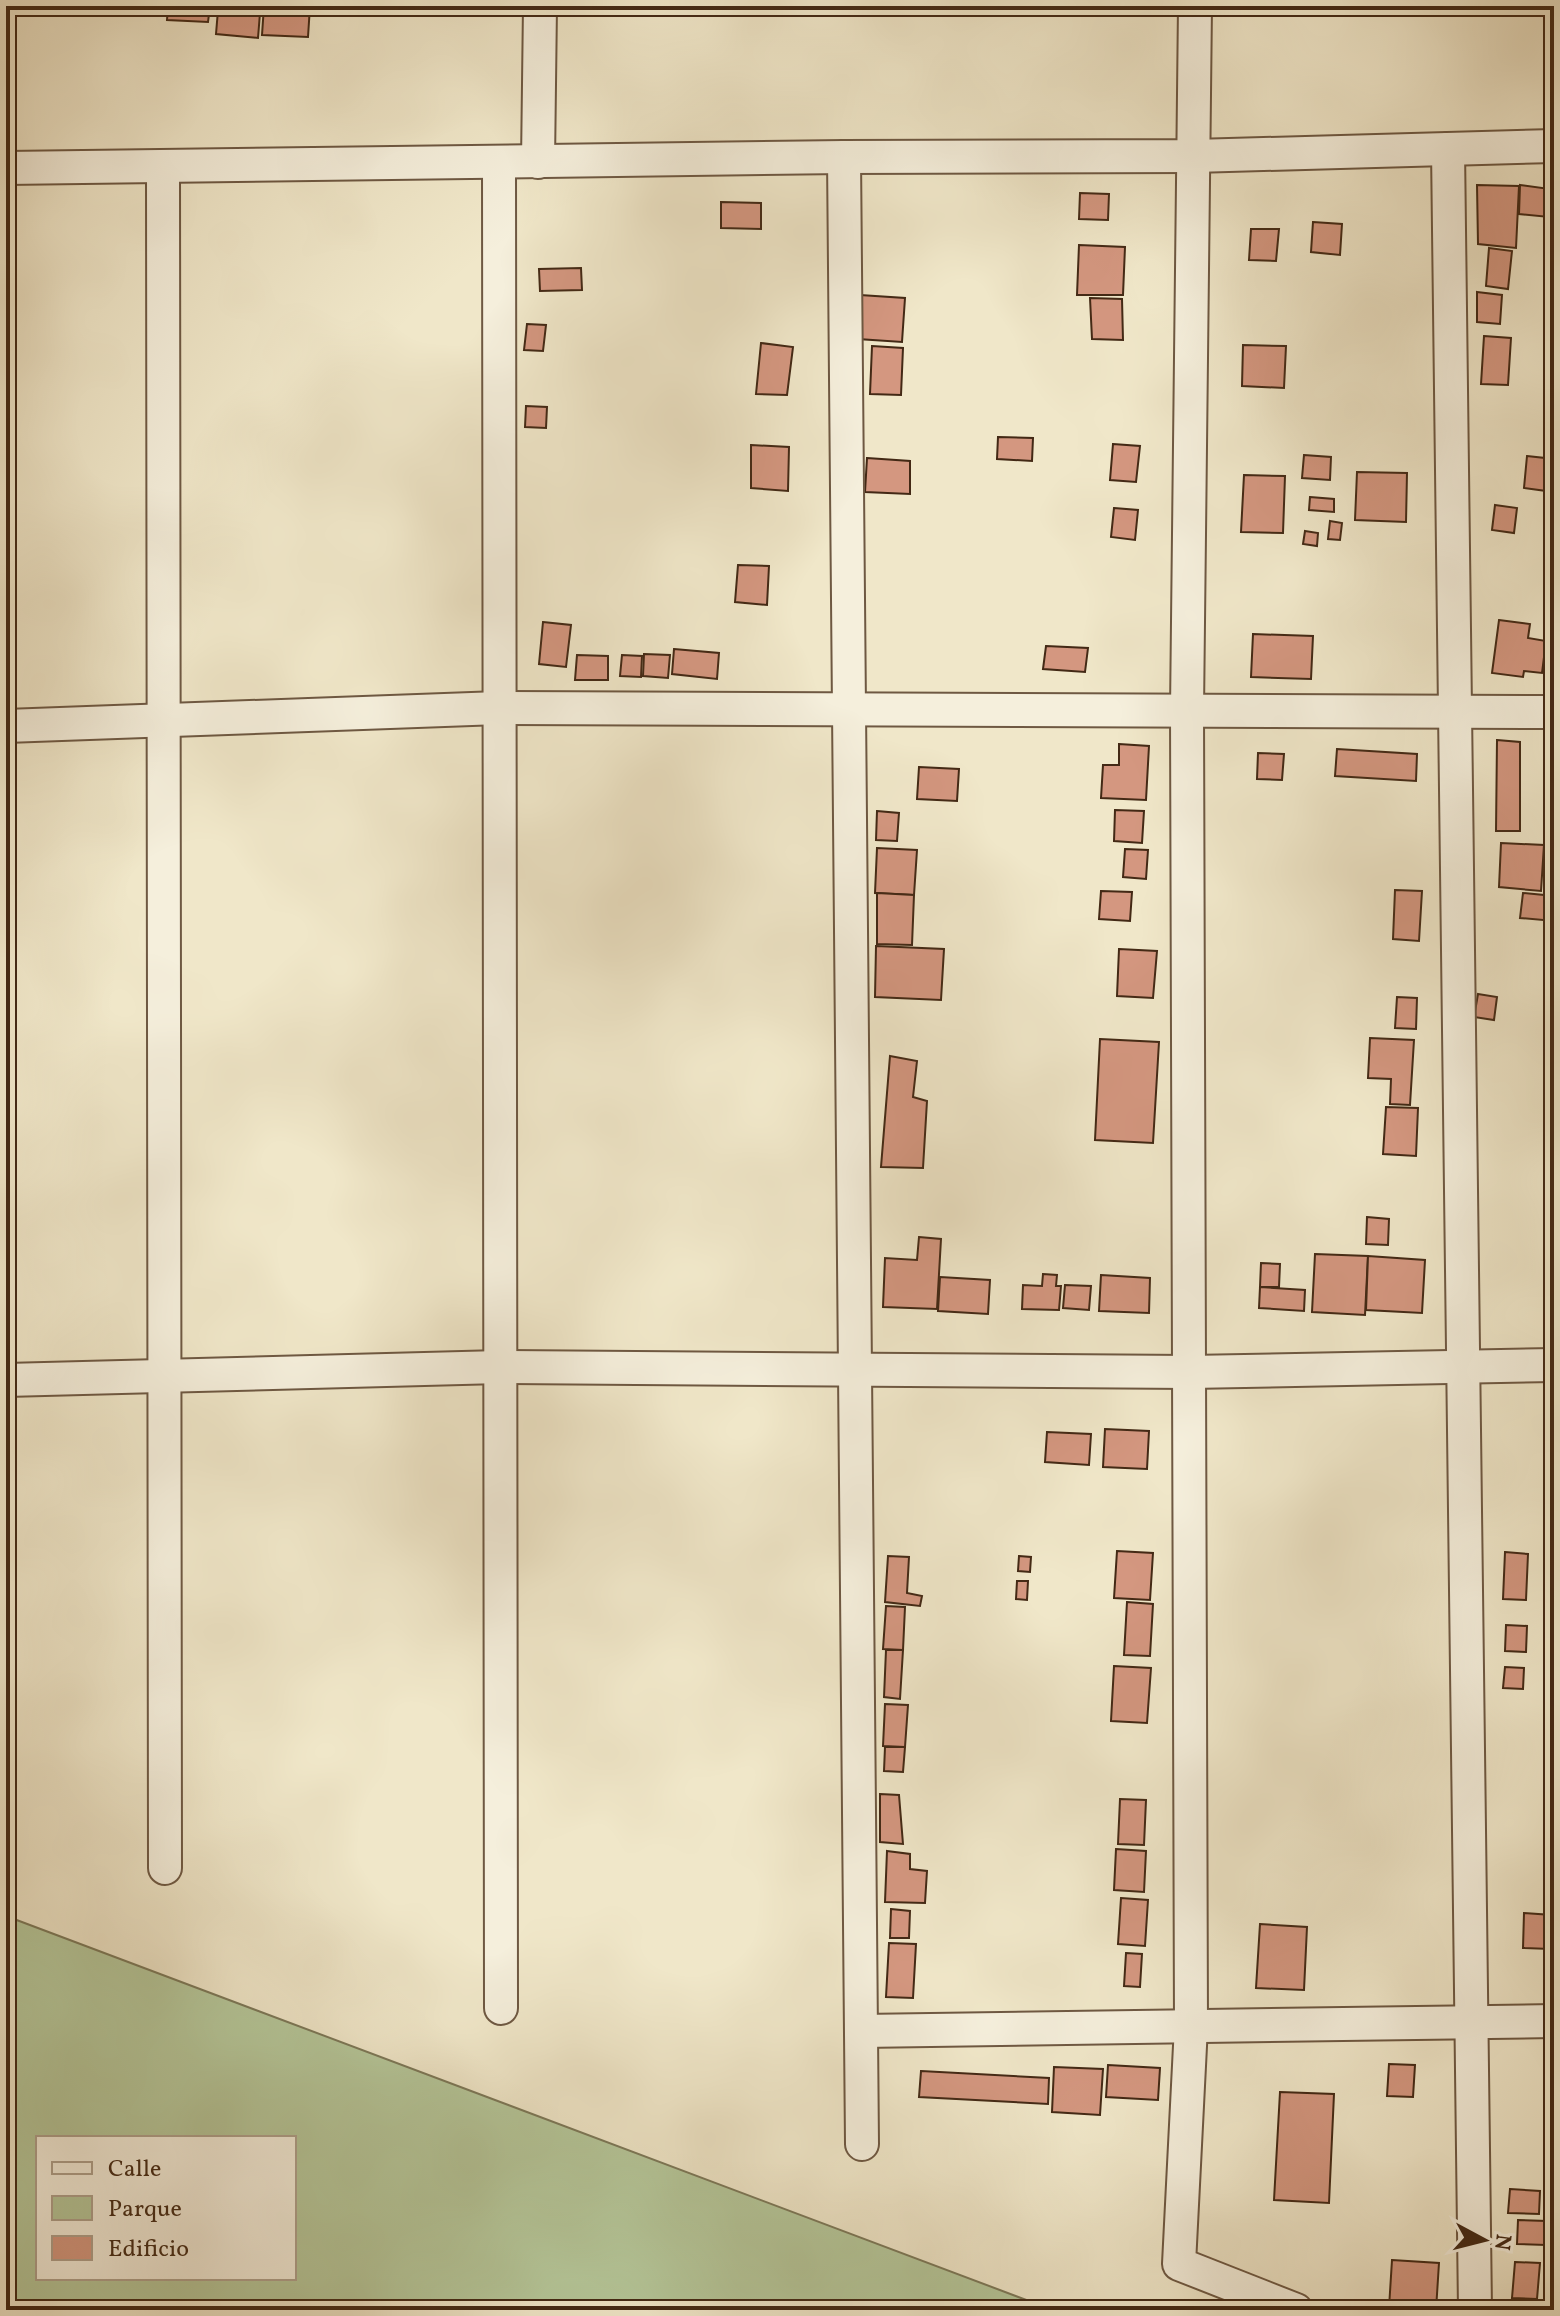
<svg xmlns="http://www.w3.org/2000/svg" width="1560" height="2316" font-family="Vollkorn,serif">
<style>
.green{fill:#b5c79a;stroke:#7c7858;stroke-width:2;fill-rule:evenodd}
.building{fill:#d49780;stroke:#432915;stroke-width:2}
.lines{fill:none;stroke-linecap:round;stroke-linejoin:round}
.minor-casing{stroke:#6e5842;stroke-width:36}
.minor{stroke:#f5efdc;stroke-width:32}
</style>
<rect width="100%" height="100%" fill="#f0e7c9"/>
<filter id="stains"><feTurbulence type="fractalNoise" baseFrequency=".0025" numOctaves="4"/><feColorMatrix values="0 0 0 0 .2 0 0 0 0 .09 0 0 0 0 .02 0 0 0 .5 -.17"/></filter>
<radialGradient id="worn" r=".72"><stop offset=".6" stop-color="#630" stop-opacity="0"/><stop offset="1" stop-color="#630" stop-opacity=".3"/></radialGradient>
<!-- green -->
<path class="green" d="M 6,1916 L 1053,2310 L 6,2310 ZM 38,2138 L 294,2138 L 294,2278 L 38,2278 Z"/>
<!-- building -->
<g class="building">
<path d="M 168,6 L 210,6 L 208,22 L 167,20 Z"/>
<path d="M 264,6 L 310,6 L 308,37 L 262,35 Z"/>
<path d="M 218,10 L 260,13 L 258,38 L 216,34 Z"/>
<path d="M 1477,185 L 1519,186 L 1516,248 L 1478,244 Z"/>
<path d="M 1520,185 L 1550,189 L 1549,217 L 1519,214 Z"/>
<path d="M 1080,193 L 1109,194 L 1108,220 L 1079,219 Z"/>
<path d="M 721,202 L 761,203 L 761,229 L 721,228 Z"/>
<path d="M 1313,222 L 1342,224 L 1340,255 L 1311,252 Z"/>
<path d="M 1251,229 L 1279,229 L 1276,261 L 1249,260 Z"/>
<path d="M 1079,245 L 1125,247 L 1123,295 L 1077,295 Z"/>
<path d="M 1489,248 L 1512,251 L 1508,289 L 1486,286 Z"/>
<path d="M 581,268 L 582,290 L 540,291 L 539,269 Z"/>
<path d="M 1477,292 L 1502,295 L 1500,324 L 1477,322 Z"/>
<path d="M 860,295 L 905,298 L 902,342 L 858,339 Z"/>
<path d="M 1090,298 L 1122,299 L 1123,340 L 1092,339 Z"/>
<path d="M 527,324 L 546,325 L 543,351 L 524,350 Z"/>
<path d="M 1484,336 L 1511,338 L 1508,385 L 1481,384 Z"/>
<path d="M 761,343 L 793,347 L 787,395 L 756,394 Z"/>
<path d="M 1243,345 L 1286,346 L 1284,388 L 1242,386 Z"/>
<path d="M 872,346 L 903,348 L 901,395 L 870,394 Z"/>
<path d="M 526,406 L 547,407 L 546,428 L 525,427 Z"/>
<path d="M 998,437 L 1033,438 L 1032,461 L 997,459 Z"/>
<path d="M 1113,444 L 1140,446 L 1136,482 L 1110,480 Z"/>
<path d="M 751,445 L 789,447 L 788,491 L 751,488 Z"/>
<path d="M 1304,455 L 1331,457 L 1330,480 L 1302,478 Z"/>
<path d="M 1527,456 L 1554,459 L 1554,492 L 1524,488 Z"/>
<path d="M 867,458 L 910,461 L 910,494 L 865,492 Z"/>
<path d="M 1357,472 L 1407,473 L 1406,522 L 1355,520 Z"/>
<path d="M 1244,475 L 1285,476 L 1283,533 L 1241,532 Z"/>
<path d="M 1310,497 L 1334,499 L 1334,512 L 1309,510 Z"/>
<path d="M 1495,505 L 1517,508 L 1514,533 L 1492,530 Z"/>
<path d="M 1114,508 L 1138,510 L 1135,540 L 1111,537 Z"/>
<path d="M 1330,521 L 1342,523 L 1340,540 L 1328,539 Z"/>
<path d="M 1305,531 L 1318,533 L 1317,546 L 1303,544 Z"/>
<path d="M 738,565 L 769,566 L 767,605 L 735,602 Z"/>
<path d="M 1499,620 L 1530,624 L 1528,638 L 1546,641 L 1542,673 L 1524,671 L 1523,677 L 1492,673 Z"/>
<path d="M 543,622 L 571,625 L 566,667 L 539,664 Z"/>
<path d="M 1253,634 L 1313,636 L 1311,679 L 1251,677 Z"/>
<path d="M 1046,646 L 1088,648 L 1085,672 L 1043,669 Z"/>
<path d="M 674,649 L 719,653 L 717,679 L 672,674 Z"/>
<path d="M 644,654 L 670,655 L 668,678 L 643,676 Z"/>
<path d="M 577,655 L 608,656 L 608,680 L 575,680 Z"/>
<path d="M 622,655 L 642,656 L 641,677 L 620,676 Z"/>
<path d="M 1497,740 L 1520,742 L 1520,831 L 1496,831 Z"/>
<path d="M 1119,744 L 1149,746 L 1146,800 L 1101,798 L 1103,765 L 1119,765 Z"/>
<path d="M 1337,749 L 1417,754 L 1416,781 L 1335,776 Z"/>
<path d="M 1258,753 L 1284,754 L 1282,780 L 1257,779 Z"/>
<path d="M 919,767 L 959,769 L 957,801 L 917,799 Z"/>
<path d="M 1115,810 L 1144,811 L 1142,843 L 1114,841 Z"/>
<path d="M 877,811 L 899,813 L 897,841 L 876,840 Z"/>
<path d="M 1501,843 L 1544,845 L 1541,891 L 1499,887 Z"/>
<path d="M 877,848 L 917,850 L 914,895 L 875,893 Z"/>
<path d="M 1125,849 L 1148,850 L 1146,879 L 1123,877 Z"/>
<path d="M 1395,890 L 1422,891 L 1419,941 L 1393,939 Z"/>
<path d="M 1101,891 L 1132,892 L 1130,921 L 1099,919 Z"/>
<path d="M 877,893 L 914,895 L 912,945 L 877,944 Z"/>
<path d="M 1523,893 L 1554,896 L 1554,921 L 1520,918 Z"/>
<path d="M 876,946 L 944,949 L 941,1000 L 875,997 Z"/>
<path d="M 1119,949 L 1157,951 L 1153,998 L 1117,996 Z"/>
<path d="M 1478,994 L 1497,997 L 1494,1020 L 1474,1017 Z"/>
<path d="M 1397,997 L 1417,998 L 1416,1029 L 1395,1028 Z"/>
<path d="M 1370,1038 L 1414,1040 L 1410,1105 L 1390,1104 L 1391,1079 L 1368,1078 Z"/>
<path d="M 1100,1039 L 1159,1042 L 1153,1143 L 1095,1140 Z"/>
<path d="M 890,1056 L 917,1061 L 913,1097 L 927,1101 L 923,1168 L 881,1167 Z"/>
<path d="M 1386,1107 L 1418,1108 L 1416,1156 L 1383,1154 Z"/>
<path d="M 1367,1217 L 1389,1219 L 1388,1245 L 1366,1244 Z"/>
<path d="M 919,1237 L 941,1239 L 937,1309 L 883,1307 L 885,1258 L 917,1260 Z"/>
<path d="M 1315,1254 L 1368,1256 L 1365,1315 L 1312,1312 Z"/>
<path d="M 1368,1256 L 1425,1260 L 1422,1313 L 1366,1310 Z"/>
<path d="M 1261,1263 L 1280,1264 L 1279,1287 L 1260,1287 Z"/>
<path d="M 1043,1274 L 1057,1275 L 1056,1286 L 1061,1286 L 1059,1310 L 1022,1309 L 1023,1285 L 1042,1286 Z"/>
<path d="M 1101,1275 L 1150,1278 L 1149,1313 L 1099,1311 Z"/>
<path d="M 940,1277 L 990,1280 L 988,1314 L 938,1311 Z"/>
<path d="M 1065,1285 L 1091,1286 L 1089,1310 L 1063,1308 Z"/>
<path d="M 1260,1287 L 1305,1290 L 1304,1311 L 1259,1308 Z"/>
<path d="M 1105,1429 L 1149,1431 L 1147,1469 L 1103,1467 Z"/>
<path d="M 1047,1432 L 1091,1434 L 1089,1465 L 1045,1462 Z"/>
<path d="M 1117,1551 L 1153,1553 L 1150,1600 L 1114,1598 Z"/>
<path d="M 1505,1552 L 1528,1554 L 1526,1600 L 1503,1599 Z"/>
<path d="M 888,1556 L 909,1557 L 907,1593 L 922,1596 L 920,1606 L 885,1602 Z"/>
<path d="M 1019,1556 L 1031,1557 L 1030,1572 L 1018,1571 Z"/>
<path d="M 1017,1581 L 1028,1581 L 1027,1600 L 1016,1599 Z"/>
<path d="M 1127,1602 L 1153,1604 L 1150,1656 L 1124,1655 Z"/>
<path d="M 886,1606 L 905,1607 L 903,1650 L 883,1649 Z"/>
<path d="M 1506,1625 L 1527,1626 L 1526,1652 L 1505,1651 Z"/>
<path d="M 886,1650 L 903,1650 L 900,1699 L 884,1697 Z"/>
<path d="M 1114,1666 L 1151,1668 L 1147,1723 L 1111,1721 Z"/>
<path d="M 1505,1667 L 1524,1668 L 1523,1689 L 1503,1688 Z"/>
<path d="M 885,1704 L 908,1705 L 905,1747 L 883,1746 Z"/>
<path d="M 885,1747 L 905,1747 L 903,1772 L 884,1771 Z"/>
<path d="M 880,1794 L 899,1795 L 903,1844 L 880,1842 Z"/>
<path d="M 1120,1799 L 1146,1800 L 1144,1845 L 1118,1844 Z"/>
<path d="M 1116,1849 L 1146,1851 L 1144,1892 L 1114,1890 Z"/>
<path d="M 887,1851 L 910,1854 L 910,1869 L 927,1871 L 925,1903 L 885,1902 Z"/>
<path d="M 1121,1898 L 1148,1900 L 1145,1946 L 1118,1944 Z"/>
<path d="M 891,1909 L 910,1911 L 909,1938 L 890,1938 Z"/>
<path d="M 1524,1913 L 1552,1915 L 1550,1949 L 1523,1948 Z"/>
<path d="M 1260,1924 L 1307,1927 L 1304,1990 L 1256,1988 Z"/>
<path d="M 889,1943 L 916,1944 L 913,1998 L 886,1997 Z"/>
<path d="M 1126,1953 L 1142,1954 L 1140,1987 L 1124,1986 Z"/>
<path d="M 1389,2064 L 1415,2065 L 1413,2097 L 1387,2096 Z"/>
<path d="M 1108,2065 L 1160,2068 L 1158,2100 L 1106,2097 Z"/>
<path d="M 1054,2067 L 1103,2069 L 1100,2115 L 1052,2112 Z"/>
<path d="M 921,2071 L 1049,2078 L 1048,2104 L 919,2097 Z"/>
<path d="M 1280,2092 L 1334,2094 L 1329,2203 L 1274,2200 Z"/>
<path d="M 1510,2189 L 1540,2191 L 1539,2214 L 1508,2213 Z"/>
<path d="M 1518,2220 L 1547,2221 L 1546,2245 L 1517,2244 Z"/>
<path d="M 1392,2260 L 1439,2263 L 1436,2310 L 1389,2308 Z"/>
<path d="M 1515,2262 L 1540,2263 L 1537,2299 L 1512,2298 Z"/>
</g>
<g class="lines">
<defs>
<g id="minor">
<path d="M 1195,6 L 1187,710 L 1191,2026 L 1179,2264 L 1296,2310"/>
<path d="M 1448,149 L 1475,2310"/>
<path d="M 844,157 L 862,2144"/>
<path d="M 538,162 L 540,6"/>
<path d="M 499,163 L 501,2008"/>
<path d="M 163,167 L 165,1868"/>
<path d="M 6,168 L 844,157 L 1194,156 L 1554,146"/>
<path d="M 6,726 L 499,708 L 1554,712"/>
<path d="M 6,1380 L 500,1367 L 1190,1372 L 1554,1365"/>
<path d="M 861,2031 L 1554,2021"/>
</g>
</defs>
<!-- minor casing -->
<use href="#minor" class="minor-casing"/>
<!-- minor -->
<use href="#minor" class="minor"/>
</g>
<!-- margin -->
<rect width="1560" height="2316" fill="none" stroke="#f0e7c9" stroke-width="32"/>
<rect x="8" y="8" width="1544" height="2300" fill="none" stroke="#432915" stroke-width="4"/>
<rect x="16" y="16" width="1528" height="2284" fill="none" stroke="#432915" stroke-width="2"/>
<!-- legend -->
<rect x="36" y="2136" width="260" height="144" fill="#f5efdc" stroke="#aea08c" stroke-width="2"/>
<rect x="52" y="2162" width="40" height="12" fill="#f5efdc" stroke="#aea08c" stroke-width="2"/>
<text x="108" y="2176" font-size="24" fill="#432915">Calle</text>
<rect x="52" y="2196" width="40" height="24" fill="#b5c79a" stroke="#aea08c" stroke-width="2"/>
<text x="108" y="2216" font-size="24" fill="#432915">Parque</text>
<rect x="52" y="2236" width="40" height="24" fill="#d49780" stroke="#aea08c" stroke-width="2"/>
<text x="108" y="2256" font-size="24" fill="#432915">Edificio</text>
<!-- north arrow -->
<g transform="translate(1484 2240) rotate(97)" stroke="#f5efdc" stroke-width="6" paint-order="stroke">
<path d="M0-6L14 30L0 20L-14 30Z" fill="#432915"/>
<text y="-12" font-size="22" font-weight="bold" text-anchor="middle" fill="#432915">N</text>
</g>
<rect width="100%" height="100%" filter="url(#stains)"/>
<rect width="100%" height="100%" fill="url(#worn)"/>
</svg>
